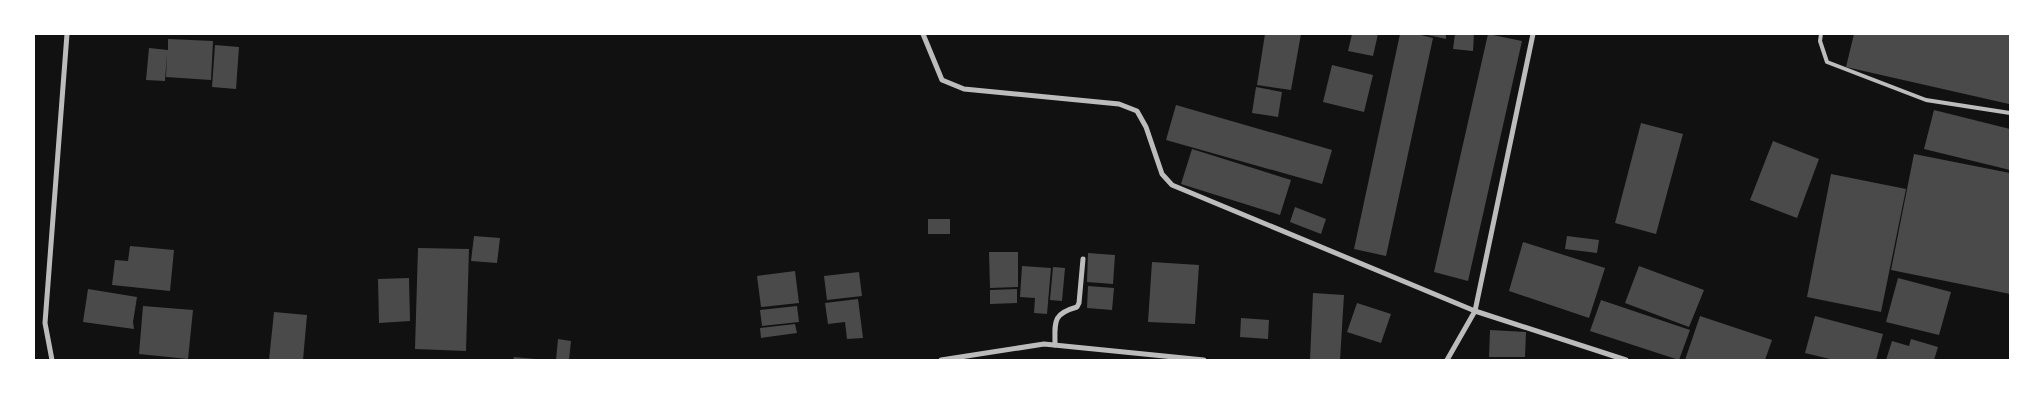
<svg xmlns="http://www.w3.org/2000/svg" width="2044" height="394" font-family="Helvetica,sans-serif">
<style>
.building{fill:#4a4a4a}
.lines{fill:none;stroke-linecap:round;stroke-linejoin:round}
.service{stroke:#bcbcbc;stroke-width:4}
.minor{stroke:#bcbcbc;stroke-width:5}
</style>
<rect width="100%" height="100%" fill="#111"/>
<!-- building -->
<g class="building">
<path d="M 1265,34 L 1301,34 L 1291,90 L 1257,85 Z"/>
<path d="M 1352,34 L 1378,34 L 1373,56 L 1348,51 Z"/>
<path d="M 1400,34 L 1417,34 L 1433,38 L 1386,256 L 1354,249 Z"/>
<path d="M 1423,34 L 1446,34 L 1446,39 Z"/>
<path d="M 1455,34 L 1474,34 L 1473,51 L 1453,49 Z"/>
<path d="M 1488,34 L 1522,41 L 1468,281 L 1434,272 Z"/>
<path d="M 1854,34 L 2010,34 L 2010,95 L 2009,104 L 1846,67 Z"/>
<path d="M 168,39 L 213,41 L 211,80 L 166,77 L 167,54 L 165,81 L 146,80 L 149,48 L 168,50 Z"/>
<path d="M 215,45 L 239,47 L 236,89 L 212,87 Z"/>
<path d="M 1332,65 L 1373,75 L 1364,112 L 1323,102 Z"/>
<path d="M 1256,87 L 1282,92 L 1278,117 L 1252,113 Z"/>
<path d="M 1176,105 L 1332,150 L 1322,184 L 1166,140 Z"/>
<path d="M 1934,110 L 2010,129 L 2010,170 L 1924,149 Z"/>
<path d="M 1641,123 L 1683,134 L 1656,234 L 1615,223 Z"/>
<path d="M 1773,141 L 1819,159 L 1797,218 L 1750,200 Z"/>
<path d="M 1192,149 L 1291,180 L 1280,215 L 1181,184 Z"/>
<path d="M 1914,154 L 2010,173 L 2010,294 L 1891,270 Z"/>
<path d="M 1831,174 L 1906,189 L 1881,312 L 1807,297 Z"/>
<path d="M 1295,207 L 1326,219 L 1321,234 L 1290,222 Z"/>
<rect x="928" y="219" width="22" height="15"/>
<path d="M 474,236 L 500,238 L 497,263 L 471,261 Z"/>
<path d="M 1567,236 L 1599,240 L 1597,253 L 1565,249 Z"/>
<path d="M 1523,242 L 1605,268 L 1589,318 L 1509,291 Z"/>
<path d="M 130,246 L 174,250 L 170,291 L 112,285 L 115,260 L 128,261 Z"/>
<path d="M 418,248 L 469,249 L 466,351 L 415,349 Z"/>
<path d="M 989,252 L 1018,252 L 1018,287 L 990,288 Z"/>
<path d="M 1088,253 L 1115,255 L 1113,284 L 1087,282 Z"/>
<path d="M 1152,262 L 1199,265 L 1195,324 L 1148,322 Z"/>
<path d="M 1022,266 L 1051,268 L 1047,314 L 1034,313 L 1035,298 L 1020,297 Z"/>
<path d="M 1639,266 L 1704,290 L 1689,327 L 1625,303 Z"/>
<path d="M 1053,267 L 1065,268 L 1062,301 L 1050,300 Z"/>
<path d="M 795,271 L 799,303 L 761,307 L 757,276 Z"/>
<path d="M 859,272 L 862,296 L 827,300 L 824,276 Z"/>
<path d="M 409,278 L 410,321 L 379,323 L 378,279 Z"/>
<path d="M 1898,278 L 1951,292 L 1939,335 L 1886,322 Z"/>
<path d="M 1088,286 L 1114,288 L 1112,310 L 1087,308 Z"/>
<path d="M 88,289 L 137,297 L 133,322 L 134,329 L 83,322 Z"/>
<path d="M 1017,289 L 1017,303 L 990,304 L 990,290 Z"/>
<path d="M 1313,293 L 1344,295 L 1340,360 L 1310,359 Z"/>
<path d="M 858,299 L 863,338 L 847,339 L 845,322 L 828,324 L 825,303 Z"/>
<path d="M 1601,300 L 1690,330 L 1679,360 L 1590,331 Z"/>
<path d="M 1357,303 L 1391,314 L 1381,343 L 1347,332 Z"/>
<path d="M 143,306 L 193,310 L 188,359 L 139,354 Z"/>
<path d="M 797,306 L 799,322 L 762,326 L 760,310 Z"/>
<path d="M 274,312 L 307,315 L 303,360 L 269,360 Z"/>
<path d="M 1700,316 L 1772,340 L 1765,360 L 1685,360 Z"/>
<path d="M 1815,316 L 1883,334 L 1876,360 L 1834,360 L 1805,353 Z"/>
<path d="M 1241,318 L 1269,320 L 1268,339 L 1240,337 Z"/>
<path d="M 795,324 L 797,333 L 761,338 L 760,328 Z"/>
<path d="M 1490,330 L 1526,332 L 1525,357 L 1489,357 Z"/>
<path d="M 558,339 L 571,341 L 569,360 L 556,360 Z"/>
<path d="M 1911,339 L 1938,347 L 1934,360 L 1886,360 L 1892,341 L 1909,346 Z"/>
<path d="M 514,357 L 536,359 L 536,360 L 513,360 Z"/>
</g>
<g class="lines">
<!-- service -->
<path class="service" d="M 1821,34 L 1820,41 L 1827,62 L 1926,100 L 2010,113"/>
<!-- minor -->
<g class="minor">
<path d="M 923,34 L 942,80 L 964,89 L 1119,104 L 1137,111 L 1146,127 L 1162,174 L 1172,185 L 1475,311 L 1626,360"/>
<path d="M 1055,345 C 1055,322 1052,314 1077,307 L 1079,303 L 1083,259"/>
<path d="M 52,360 L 45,323 L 67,34"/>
<path d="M 941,360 L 1044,344 L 1204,360"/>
<path d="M 1447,360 L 1475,311 L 1533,34"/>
</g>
</g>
<!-- border -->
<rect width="2044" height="394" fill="none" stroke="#ffffff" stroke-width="70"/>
</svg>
